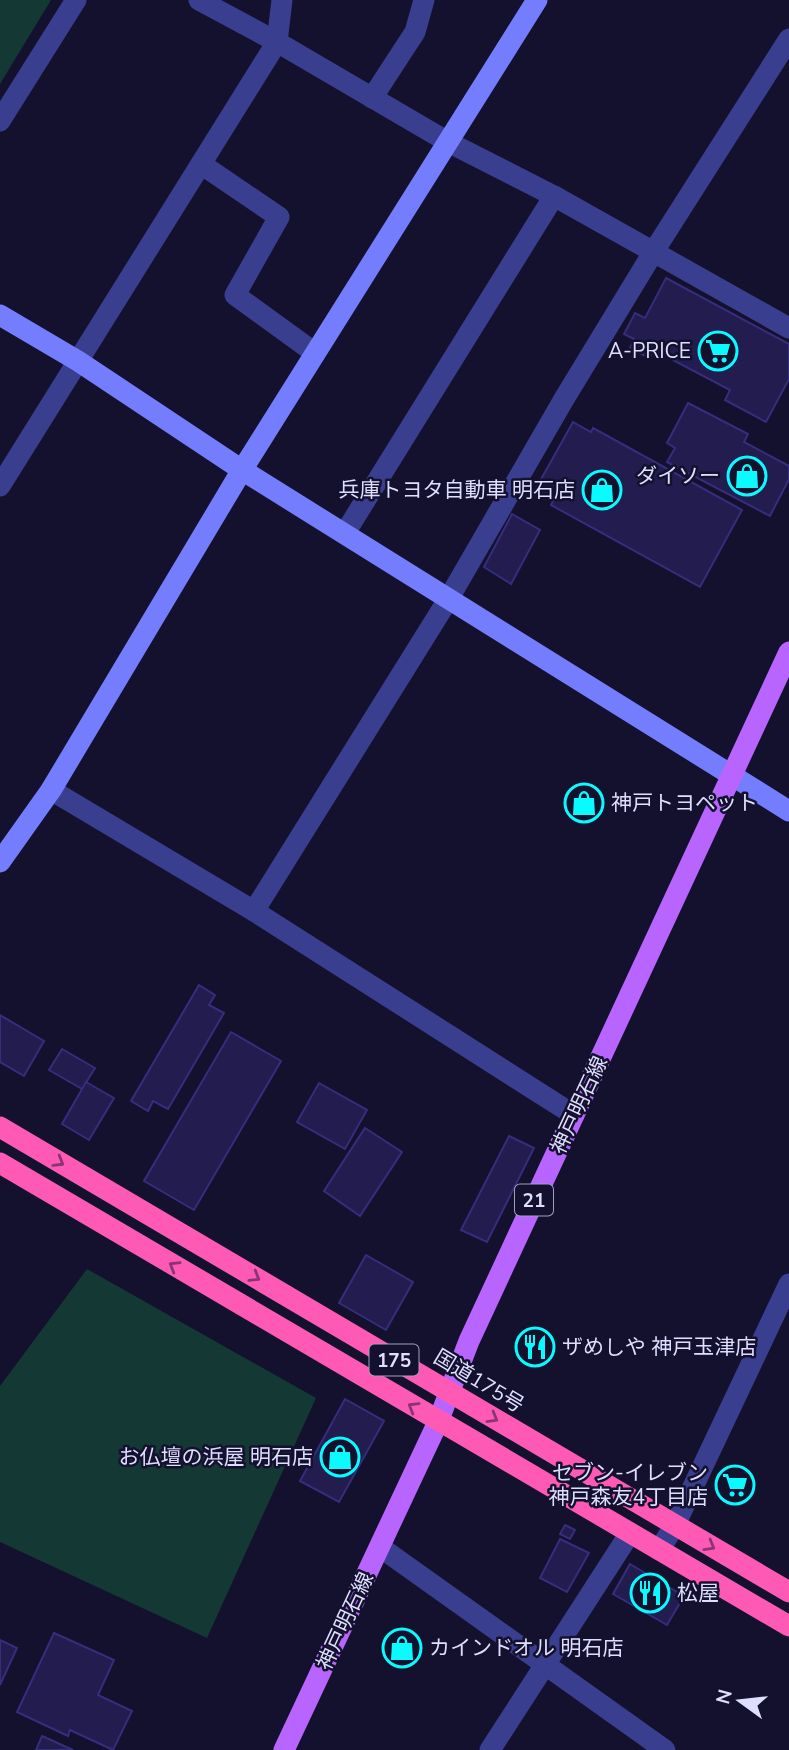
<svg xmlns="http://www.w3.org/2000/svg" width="789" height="1750" font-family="'Nunito Sans','Noto Sans JP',sans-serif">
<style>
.green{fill:#143834}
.building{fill:#221c4f;stroke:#362d7c;stroke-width:2}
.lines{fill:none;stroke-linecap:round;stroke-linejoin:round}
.street{stroke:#3a3e8e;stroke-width:21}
.secondary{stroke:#757dff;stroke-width:21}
.primary{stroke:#b865ff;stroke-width:21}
.highway{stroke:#ff59b6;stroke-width:21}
.oneway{stroke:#893572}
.labels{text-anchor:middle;stroke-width:5;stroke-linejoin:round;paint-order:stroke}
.shield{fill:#13112e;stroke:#a2a0c0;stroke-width:2}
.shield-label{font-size:19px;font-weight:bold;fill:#dfdeff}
.poi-label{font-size:21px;fill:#dfdeff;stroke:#13112e;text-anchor:end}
.street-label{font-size:21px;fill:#dfdeff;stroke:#13112e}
</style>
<rect width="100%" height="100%" fill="#13112e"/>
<!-- green -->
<g class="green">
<path d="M 0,0 L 51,0 L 0,84 Z"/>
<path d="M 87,1269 L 316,1398 L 207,1638 L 0,1542 L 0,1386 Z"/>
</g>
<!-- building -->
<g class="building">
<path d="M 666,278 L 789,344 L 789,379 L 766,422 L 725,400 L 730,390 L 654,350 L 649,358 L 630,348 L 634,339 L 624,334 L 635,313 L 645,318 Z"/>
<path d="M 688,403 L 748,434 L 744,442 L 789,466 L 789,479 L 770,516 L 667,462 L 675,448 L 667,443 Z"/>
<path d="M 573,422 L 591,432 L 593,428 L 742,510 L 700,587 L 551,505 L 553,501 L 535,490 Z"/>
<path d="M 512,514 L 540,530 L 511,584 L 484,567 Z"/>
<path d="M 199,985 L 215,995 L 209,1005 L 224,1013 L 168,1109 L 153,1101 L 148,1111 L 131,1101 Z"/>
<path d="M 0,1015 L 44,1041 L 24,1076 L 0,1062 Z"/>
<path d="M 231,1032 L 281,1061 L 194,1210 L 144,1181 Z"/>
<path d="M 62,1049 L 95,1068 L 82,1089 L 49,1070 Z"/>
<path d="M 86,1082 L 114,1098 L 89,1140 L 62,1124 Z"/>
<path d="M 319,1083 L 367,1110 L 345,1149 L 297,1122 Z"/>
<path d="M 365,1128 L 402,1152 L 360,1216 L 324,1191 Z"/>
<path d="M 509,1136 L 534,1148 L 487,1242 L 461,1230 Z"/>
<path d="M 366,1255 L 413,1282 L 386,1330 L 339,1303 Z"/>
<path d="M 345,1399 L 384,1421 L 339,1502 L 300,1481 Z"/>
<path d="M 565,1525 L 575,1530 L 570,1539 L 560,1534 Z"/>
<path d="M 560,1539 L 589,1553 L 567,1592 L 540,1578 Z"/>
<path d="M 630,1564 L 684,1596 L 667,1625 L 613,1594 Z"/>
<path d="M 54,1633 L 114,1660 L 98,1695 L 132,1711 L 113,1750 L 70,1730 L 68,1736 L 17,1712 Z"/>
<path d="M 0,1640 L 17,1648 L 0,1685 Z"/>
<path d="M 42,1736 L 73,1750 L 36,1750 Z"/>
</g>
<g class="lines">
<!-- street -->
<g class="street">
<path d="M 199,0 L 277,42 L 448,142 L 554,196 L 789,328"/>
<path d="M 372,98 L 415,32 L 424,0"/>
<path d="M 0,121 L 76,0"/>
<path d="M 201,164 L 279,217 L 235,295 L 315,353"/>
<path d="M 0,486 L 277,42 L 282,0"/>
<path d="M 345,533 L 554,196"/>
<path d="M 51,790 L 254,911 L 574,1115"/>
<path d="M 254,911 L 449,598 L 564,399 L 654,251 L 789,39"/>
<path d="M 380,1547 L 665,1750"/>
<path d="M 659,1550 L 675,1525 L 789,1284"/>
<path d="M 490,1750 L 630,1533"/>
</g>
<!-- secondary -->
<g class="secondary">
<path d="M 0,315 L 78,361 L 242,470 L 789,811"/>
<path d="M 0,862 L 51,790 L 242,470 L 537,0"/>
</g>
<!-- primary -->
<path class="primary" d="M 284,1750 L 438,1422 L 469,1341 L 789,652"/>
<!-- highway -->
<g class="highway">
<path d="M 0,1127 L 789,1592"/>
<path d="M 0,1163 L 789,1626"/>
</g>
</g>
<!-- one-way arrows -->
<defs><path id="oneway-chevron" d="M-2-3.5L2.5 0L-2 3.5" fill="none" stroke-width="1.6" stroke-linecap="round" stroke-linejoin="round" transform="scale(1.75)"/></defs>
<g class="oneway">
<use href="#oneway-chevron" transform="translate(59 1162) rotate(31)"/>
<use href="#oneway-chevron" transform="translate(174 1266) rotate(-149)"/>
<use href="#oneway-chevron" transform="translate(255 1277) rotate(31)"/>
<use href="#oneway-chevron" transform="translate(413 1407) rotate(-149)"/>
<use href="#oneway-chevron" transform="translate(493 1418) rotate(30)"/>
<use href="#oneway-chevron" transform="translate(710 1546) rotate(30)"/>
</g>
<!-- icons -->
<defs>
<symbol id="supermarket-ring" viewBox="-11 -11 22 22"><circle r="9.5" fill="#13112e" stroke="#0afbff" stroke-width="1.5"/><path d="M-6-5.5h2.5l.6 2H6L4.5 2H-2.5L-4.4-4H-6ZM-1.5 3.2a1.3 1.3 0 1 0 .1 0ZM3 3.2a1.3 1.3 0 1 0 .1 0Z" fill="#0afbff"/></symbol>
<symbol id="shop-ring" viewBox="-11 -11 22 22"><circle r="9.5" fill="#13112e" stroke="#0afbff" stroke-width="1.5"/><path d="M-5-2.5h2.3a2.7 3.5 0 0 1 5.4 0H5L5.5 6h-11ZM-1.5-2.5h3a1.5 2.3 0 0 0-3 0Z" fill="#0afbff"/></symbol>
<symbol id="restaurant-ring" viewBox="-11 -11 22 22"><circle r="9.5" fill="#13112e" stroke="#0afbff" stroke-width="1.5"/><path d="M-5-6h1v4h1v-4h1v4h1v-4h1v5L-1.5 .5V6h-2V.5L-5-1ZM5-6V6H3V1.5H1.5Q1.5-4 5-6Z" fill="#0afbff"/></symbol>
</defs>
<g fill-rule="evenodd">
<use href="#supermarket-ring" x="696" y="329" width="44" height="44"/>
<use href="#shop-ring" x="725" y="454" width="44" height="44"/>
<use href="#shop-ring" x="580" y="468" width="44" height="44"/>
<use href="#shop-ring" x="562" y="781" width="44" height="44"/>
<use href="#restaurant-ring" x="513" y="1325" width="44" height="44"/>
<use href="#shop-ring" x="318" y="1435" width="44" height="44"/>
<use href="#supermarket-ring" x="713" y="1463" width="44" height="44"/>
<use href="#restaurant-ring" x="628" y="1571" width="44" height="44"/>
<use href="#shop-ring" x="380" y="1626" width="44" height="44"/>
</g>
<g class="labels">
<!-- shield labels -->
<g class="shield">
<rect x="515" y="1184.5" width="38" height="31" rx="5"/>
<rect x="369.5" y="1344.5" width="49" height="31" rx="5"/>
</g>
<g class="shield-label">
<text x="534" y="1207">21</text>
<text x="394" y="1367">175</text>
</g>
<!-- poi labels -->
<g class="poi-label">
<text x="691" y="358">A-PRICE</text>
<text x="720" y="483">ダイソー</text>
<text x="575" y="497">兵庫トヨタ自動車 明石店</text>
<text x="611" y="810" text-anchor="start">神戸トヨペット</text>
<text x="562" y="1354" text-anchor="start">ザめしや 神戸玉津店</text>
<text x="313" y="1464">お仏壇の浜屋 明石店</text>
<text x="708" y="1480">セブン-イレブン<tspan x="708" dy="24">神戸森友4丁目店</tspan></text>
<text x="677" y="1600" text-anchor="start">松屋</text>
<text x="429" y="1655" text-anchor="start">カインドオル 明石店</text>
</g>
<!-- street labels -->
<g class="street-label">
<text transform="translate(579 1105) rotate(-65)" y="7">神戸明石線</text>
<text transform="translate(479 1381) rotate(31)" y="7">国道175号</text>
<text transform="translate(345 1621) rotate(-65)" y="7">神戸明石線</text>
</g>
</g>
<!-- north arrow -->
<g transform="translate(740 1701) rotate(285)" stroke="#13112e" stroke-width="5" paint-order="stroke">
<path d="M0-5L12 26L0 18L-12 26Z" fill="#dfdeff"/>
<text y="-10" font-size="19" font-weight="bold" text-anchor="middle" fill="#dfdeff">N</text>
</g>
</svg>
